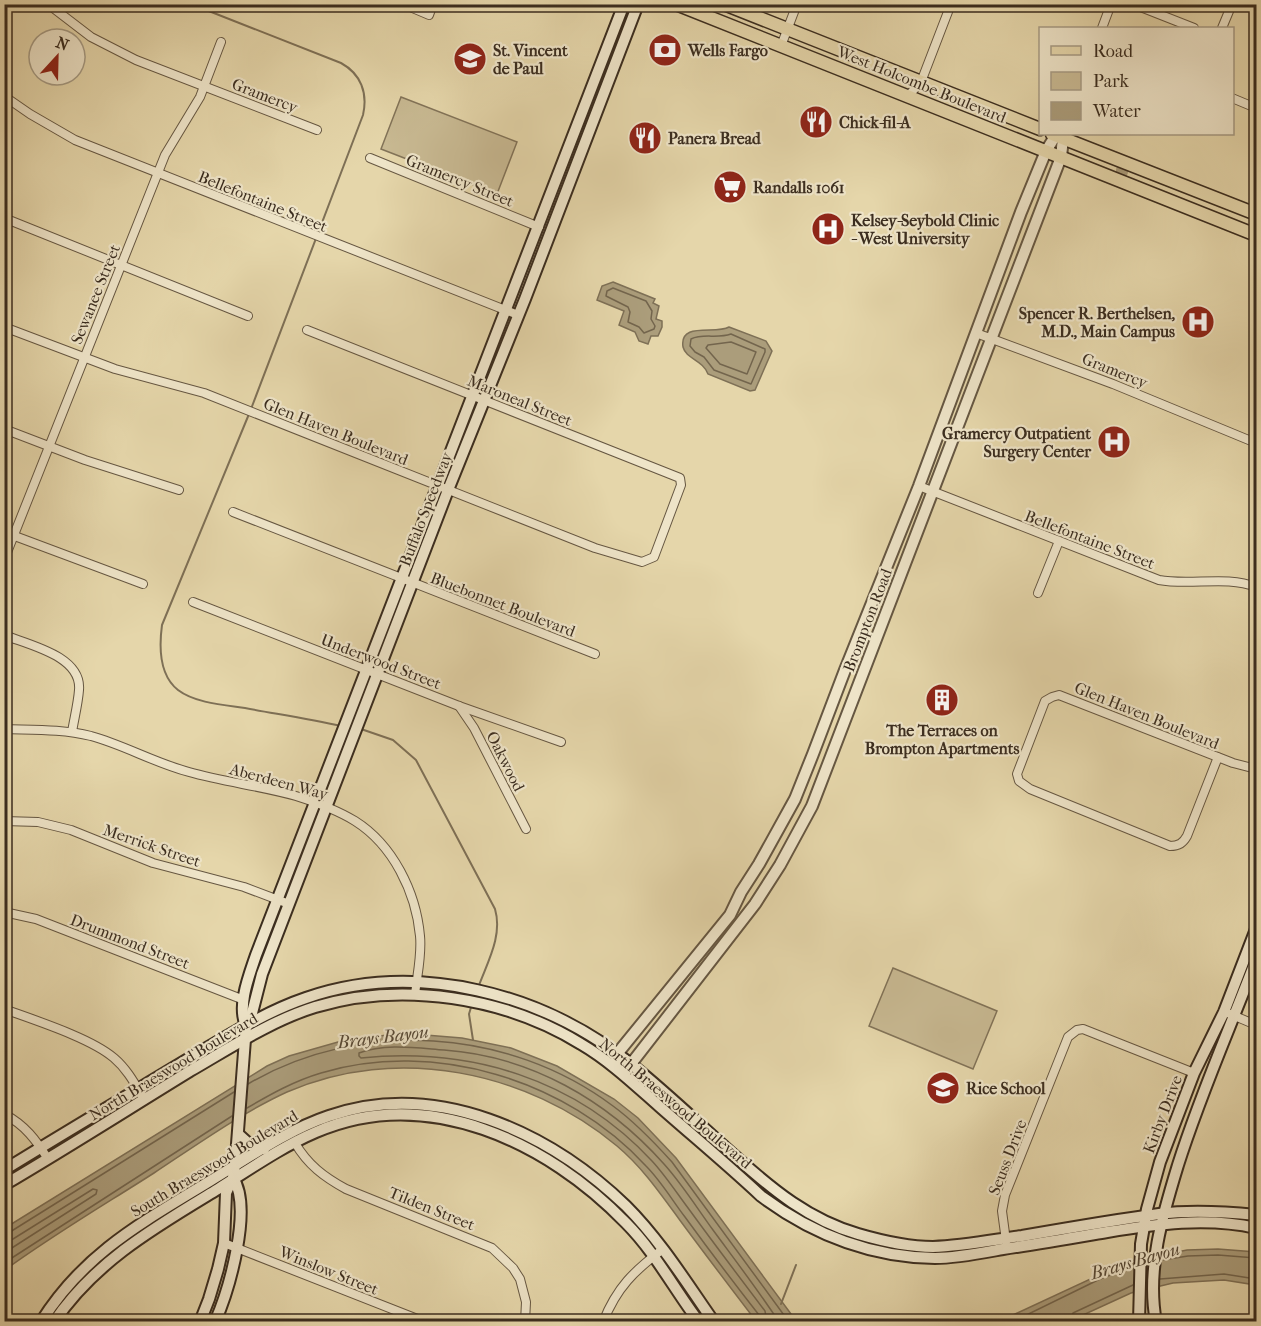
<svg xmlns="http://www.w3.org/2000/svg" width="1261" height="1326" font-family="'IM FELL French Canon',serif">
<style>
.green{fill:#c8b992;stroke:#827358;stroke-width:1.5}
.water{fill:#ab9d7b;stroke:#7e7056;stroke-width:1.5}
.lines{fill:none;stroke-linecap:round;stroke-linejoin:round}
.shore{stroke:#73654d;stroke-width:1.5}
.stream{stroke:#7e7056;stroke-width:2}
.river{stroke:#ab9d7b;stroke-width:12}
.minor-casing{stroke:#665742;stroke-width:10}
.tertiary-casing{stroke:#665742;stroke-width:14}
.secondary-casing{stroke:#3b2d1f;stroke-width:14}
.primary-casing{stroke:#3b2d1f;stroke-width:15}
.minor{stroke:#eee4c8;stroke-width:8}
.tertiary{stroke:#eee4c8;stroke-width:10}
.secondary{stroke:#eee4c8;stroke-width:10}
.primary{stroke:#e5d6aa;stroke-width:12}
.labels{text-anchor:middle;stroke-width:4.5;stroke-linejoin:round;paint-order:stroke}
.poi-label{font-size:16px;font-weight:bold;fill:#3b2d1f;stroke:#eee4c8;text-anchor:start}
.street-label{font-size:16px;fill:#3b2d1f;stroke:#eee4c8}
.water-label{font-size:18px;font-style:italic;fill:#574936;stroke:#eee4c8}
</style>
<rect width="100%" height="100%" fill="#e5d6aa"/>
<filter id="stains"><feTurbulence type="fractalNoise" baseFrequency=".00333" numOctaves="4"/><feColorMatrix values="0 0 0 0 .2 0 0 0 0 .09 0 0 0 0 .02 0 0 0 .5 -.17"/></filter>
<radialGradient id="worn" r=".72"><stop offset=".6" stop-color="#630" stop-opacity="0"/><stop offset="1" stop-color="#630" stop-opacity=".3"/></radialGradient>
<!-- green -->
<g class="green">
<path d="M 401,97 L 517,142 L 497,194 L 381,149 Z"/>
<path d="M 893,968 L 997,1011 L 973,1069 L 869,1026 Z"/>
</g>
<!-- water -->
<g class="water">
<path d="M 613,282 L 655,299 L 653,303 L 659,306 L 656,319 L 662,321 L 662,327 L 658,336 L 651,336 L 648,344 L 639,341 L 635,332 L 619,325 L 624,311 L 597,300 L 602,286 Z"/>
<path d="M 729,327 L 766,341 L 772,351 L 755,390 L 750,391 L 708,374 C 703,360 686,359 683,347 C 679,321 716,335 729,327 Z"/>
<path d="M 401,1033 L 462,1038 L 511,1048 L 557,1066 L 614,1099 L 638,1118 L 676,1158 L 791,1314 L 798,1321 L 756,1321 C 730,1287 704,1253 679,1219 C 660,1193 642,1167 617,1146 C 527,1071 396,1044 287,1092 C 243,1112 195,1146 154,1173 C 104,1205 53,1235 5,1270 L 5,1228 L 267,1066 L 289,1056 L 338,1042 Z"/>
<path d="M 1218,1249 L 1256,1252 L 1256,1285 L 1224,1280 L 1173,1283 L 1131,1293 L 1070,1321 L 998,1322 L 1127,1262 L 1187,1250 Z"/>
</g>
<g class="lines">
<!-- shore -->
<g class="shore">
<path d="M 613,288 L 646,301 L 652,311 L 651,319 L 655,326 L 654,329 L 644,333 L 639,327 L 628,322 L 630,312 L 628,307 L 606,296 L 607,291 Z"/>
<path d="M 731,334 L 765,349 L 765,352 L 751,384 L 714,370 L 704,357 L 695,352 L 690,346 L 691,339 C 703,333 717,339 731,334 Z"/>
<path d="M 731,342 L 756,352 L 747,374 L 720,364 L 706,348 L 708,345 Z"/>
<path d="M 248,1084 C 360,1018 509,1028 613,1106 C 635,1122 653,1141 672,1162 L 789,1322"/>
<path d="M 247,1108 C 271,1094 294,1081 321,1073 C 434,1039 567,1080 646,1166 C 661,1181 672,1200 685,1217 C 709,1250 734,1283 759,1315 L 760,1322"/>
<path d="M 4,1233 L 10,1232 L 234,1092"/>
<path d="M 4,1241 L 13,1239 L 93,1189 L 97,1190 L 96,1194 L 4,1253"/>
<path d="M 1162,1260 L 1188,1256 L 1218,1255 L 1256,1258"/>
<path d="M 4,1263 L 232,1116"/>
<path d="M 1160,1279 L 1224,1274 L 1256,1279"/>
<path d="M 767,1322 L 765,1311 C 740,1278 715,1245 691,1212 C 678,1195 666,1176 652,1161 C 576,1079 471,1047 361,1058 L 359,1056 L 359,1053 C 385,1043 417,1048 444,1050 C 530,1056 607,1100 664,1164 C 682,1184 697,1208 713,1230 C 735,1260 758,1290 779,1322"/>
<path d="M 1012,1322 L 1100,1279 L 1134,1266"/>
<path d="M 1069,1322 L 1073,1313 L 1133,1285"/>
</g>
<!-- stream -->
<g class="stream">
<path d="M 191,4 L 341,63 C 361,74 368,93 363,115 L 251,409"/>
<path d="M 249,414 L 162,625 C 159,647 159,675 178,690 C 195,703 224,705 245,708 C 277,714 309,719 341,726"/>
<path d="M 361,729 L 393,740 L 416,760 L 495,909 C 503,936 487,963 478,988"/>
<path d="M 472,1004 L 469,1014 L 473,1040"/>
<path d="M 781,1304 L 796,1265"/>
</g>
<!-- river -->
<path class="river" d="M 1122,172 L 1122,170"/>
<defs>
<g id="minor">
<path d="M 48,4 L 91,37 L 136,60 L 317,130"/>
<path d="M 403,4 L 429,15 L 433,4"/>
<path d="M 1133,4 L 1194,28"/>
<path d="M 1254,4 L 1256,5"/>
<path d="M 1102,28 L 1111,4"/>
<path d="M 1222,28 L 1232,4"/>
<path d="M 781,46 L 797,4"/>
<path d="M 4,96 L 30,114 L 75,140 L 518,315"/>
<path d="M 908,96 L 921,82 L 951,4"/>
<path d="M 1232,98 L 1256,108"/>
<path d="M 370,158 L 539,227"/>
<path d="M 4,218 L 248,316"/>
<path d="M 4,327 L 115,369 L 204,393 L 595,548 L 642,562 L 654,557 L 681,485 L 680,478 L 307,330"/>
<path d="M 976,333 L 1113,384 L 1256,443"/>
<path d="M 4,429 L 85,460 L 179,490"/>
<path d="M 919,486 L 1159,580 C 1191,586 1226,575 1256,587"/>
<path d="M 233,512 L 595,654"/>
<path d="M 4,532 L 143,584"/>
<path d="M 4,560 L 165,155 L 200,97 L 221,42"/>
<path d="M 1038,593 L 1059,541"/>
<path d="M 193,602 L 459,706 L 561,742"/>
<path d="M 4,635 C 29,645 82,656 79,690 C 78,704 74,719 72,732"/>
<path d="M 459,706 L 474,728 L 526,829"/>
<path d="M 4,729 C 34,730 62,729 91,736 C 124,745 155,763 189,772 C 224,782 261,786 296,796 C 315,802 337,810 355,821 C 393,845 416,892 420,936 C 422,955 417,975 415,995"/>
<path d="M 1218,757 L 1187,836 C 1183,843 1179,846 1170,846 L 1030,789 L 1019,781 L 1017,774 L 1045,701 L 1052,697 L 1059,695 L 1233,763 L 1256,769"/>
<path d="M 4,821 L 38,822 L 71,830 L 153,863 L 244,887 L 289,904"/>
<path d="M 4,912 L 36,919 L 244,1000"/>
<path d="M 4,1009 C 34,1020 91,1038 114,1058 C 127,1069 135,1084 144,1099"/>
<path d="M 1230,1014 L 1256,1025"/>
<path d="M 4,1114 C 25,1125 36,1140 48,1159"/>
<path d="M 295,1143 C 308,1165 324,1177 346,1189 L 492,1248 L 513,1268 L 520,1279 L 526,1302 L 525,1322"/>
<path d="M 1006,1241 L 1002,1211 L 1005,1195 L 1068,1037 L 1077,1030 L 1083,1029 L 1194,1073"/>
<path d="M 224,1243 L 425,1322"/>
<path d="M 603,1322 C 617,1287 634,1271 663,1249"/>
<path d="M 686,1322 L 693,1314"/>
</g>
<g id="tertiary">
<path d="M 616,1061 L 617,1054 L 730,915 L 741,892 L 759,864 L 795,799 L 813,754 L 845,670 L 919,486 L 1021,212 L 1046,151 L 1056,135"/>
<path d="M 616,1068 L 631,1064 L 755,904 L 780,865 L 812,806 L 1061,157 L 1063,138"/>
</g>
<g id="secondary">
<path d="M 246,1026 C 237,1005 249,976 256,955 L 624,4"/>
<path d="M 238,1134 L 248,1143 L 264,1149"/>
<path d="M 4,1170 C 64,1133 123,1098 183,1062 C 223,1039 262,1013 306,998 C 416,960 544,993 632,1065 C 668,1094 701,1126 736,1157 C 773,1190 809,1220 858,1234 C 882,1241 907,1247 933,1247 C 963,1246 993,1240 1022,1236 C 1068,1228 1114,1220 1159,1214 C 1190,1210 1226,1212 1256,1215"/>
<path d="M 4,1185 C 67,1148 128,1109 190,1071 C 230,1048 270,1021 315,1007 C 402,981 505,997 581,1044 C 610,1061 634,1084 659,1106 C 693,1136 728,1165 761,1196 C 812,1234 871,1257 935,1258 C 957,1258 981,1253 1003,1249 C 1038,1244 1072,1238 1107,1232 C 1156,1224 1207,1217 1256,1228"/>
<path d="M 41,1322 C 84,1253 143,1222 210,1181 C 248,1158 287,1130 329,1116 C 436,1079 549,1132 626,1206 C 660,1240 686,1282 714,1322"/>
<path d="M 54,1322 C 95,1261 157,1226 218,1189 C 250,1169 281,1147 316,1132 C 427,1084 548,1142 626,1223 C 655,1252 674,1289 699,1322"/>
<path d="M 200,1322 L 209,1299 L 218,1269 L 224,1243 L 226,1193 L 233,1178 L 236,1157 L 246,1026 L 252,1013 L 262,974 L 448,490 L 525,299 L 638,4"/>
<path d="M 215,1322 C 229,1290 253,1208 233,1178"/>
<path d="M 1139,1322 L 1141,1244 L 1147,1209 L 1160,1162 L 1194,1073 L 1224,1012 L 1256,929"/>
<path d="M 1156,1322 C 1146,1269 1163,1214 1178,1165 C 1200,1095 1230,1028 1256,960"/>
<path d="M 1190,1322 L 1251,1322"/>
</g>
<g id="primary">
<path d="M 676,4 L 1256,235"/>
<path d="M 724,4 L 1040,129"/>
<path d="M 1052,134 L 1256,214"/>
</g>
</defs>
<!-- minor casing -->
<use href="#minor" class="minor-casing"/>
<!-- tertiary casing -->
<use href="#tertiary" class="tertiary-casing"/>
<!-- secondary casing -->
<use href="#secondary" class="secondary-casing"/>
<!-- primary casing -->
<use href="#primary" class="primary-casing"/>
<!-- minor -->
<use href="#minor" class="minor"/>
<!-- tertiary -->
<use href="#tertiary" class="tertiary"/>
<!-- secondary -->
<use href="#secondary" class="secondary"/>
<!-- primary -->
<use href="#primary" class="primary"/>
</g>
<!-- icons -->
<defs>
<symbol id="bank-disc" viewBox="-11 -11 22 22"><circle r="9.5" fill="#8f2418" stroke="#eee4c8"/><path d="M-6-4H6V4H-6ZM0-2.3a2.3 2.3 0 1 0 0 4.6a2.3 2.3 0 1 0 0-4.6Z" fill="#fff"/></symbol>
<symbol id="school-disc" viewBox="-11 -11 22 22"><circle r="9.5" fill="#8f2418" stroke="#eee4c8"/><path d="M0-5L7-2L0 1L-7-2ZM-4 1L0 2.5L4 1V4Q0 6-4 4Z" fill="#fff"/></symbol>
<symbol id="restaurant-disc" viewBox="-11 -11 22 22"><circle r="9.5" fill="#8f2418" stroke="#eee4c8"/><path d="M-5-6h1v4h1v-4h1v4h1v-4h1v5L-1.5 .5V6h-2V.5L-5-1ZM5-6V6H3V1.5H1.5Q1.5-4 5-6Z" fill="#fff"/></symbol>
<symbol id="supermarket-disc" viewBox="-11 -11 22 22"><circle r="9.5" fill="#8f2418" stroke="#eee4c8"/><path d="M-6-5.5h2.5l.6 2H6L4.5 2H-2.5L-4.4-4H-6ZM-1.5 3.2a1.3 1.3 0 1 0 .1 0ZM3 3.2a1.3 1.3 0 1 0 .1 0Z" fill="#fff"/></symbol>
<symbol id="hospital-disc" viewBox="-11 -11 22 22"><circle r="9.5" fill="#8f2418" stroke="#eee4c8"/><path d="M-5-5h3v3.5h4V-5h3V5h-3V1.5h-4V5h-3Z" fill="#fff"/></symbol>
<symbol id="building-disc" viewBox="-11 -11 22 22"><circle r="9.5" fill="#8f2418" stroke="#eee4c8"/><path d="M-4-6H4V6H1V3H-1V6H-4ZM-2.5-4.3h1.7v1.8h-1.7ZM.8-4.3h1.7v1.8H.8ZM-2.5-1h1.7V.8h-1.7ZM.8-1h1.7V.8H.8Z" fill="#fff"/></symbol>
</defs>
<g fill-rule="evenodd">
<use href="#bank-disc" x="646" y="31" width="38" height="38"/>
<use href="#school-disc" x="451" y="40" width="38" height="38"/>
<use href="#restaurant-disc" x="797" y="103" width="38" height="38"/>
<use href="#restaurant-disc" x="626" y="119" width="38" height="38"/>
<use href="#supermarket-disc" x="711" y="168" width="38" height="38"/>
<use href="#hospital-disc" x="809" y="210" width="38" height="38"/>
<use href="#hospital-disc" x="1179" y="303" width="38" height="38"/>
<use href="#hospital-disc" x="1095" y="423" width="38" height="38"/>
<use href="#building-disc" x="923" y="681" width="38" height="38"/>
<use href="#school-disc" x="924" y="1069" width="38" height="38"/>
</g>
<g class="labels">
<!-- poi labels -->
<g class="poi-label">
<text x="493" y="56">St. Vincent<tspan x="493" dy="18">de Paul</tspan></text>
<text x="688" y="56">Wells Fargo</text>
<text x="839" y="128">Chick-fil-A</text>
<text x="668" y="144">Panera Bread</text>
<text x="753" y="193">Randalls 1061</text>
<text x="851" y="226">Kelsey-Seybold Clinic<tspan x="851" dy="18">- West University</tspan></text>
<text x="1175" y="319" text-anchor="end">Spencer R. Berthelsen,<tspan x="1175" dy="18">M.D., Main Campus</tspan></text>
<text x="1091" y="439" text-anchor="end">Gramercy Outpatient<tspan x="1091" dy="18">Surgery Center</tspan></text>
<text x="942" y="736" text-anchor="middle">The Terraces on<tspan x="942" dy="18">Brompton Apartments</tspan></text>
<text x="966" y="1094">Rice School</text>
</g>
<!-- street labels -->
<g class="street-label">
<text transform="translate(922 84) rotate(22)" y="6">West Holcombe Boulevard</text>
<text transform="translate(265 95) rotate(21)" y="6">Gramercy</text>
<text transform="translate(460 180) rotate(22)" y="6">Gramercy Street</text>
<text transform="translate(263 201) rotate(22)" y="6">Bellefontaine Street</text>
<text transform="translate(95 294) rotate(-68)" y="6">Sewanee Street</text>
<text transform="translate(1115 370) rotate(22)" y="6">Gramercy</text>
<text transform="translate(520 400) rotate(22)" y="6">Maroneal Street</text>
<text transform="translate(336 431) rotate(22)" y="6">Glen Haven Boulevard</text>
<text transform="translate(425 509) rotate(-69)" y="6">Buffalo Speedway</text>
<text transform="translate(1090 539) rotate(21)" y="6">Bellefontaine Street</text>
<text transform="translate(503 604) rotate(21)" y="6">Bluebonnet Boulevard</text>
<text transform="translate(867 620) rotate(-69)" y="6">Brompton Road</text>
<text transform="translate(381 661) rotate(21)" y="6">Underwood Street</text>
<text transform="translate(1147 715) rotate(22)" y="6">Glen Haven Boulevard</text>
<text transform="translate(506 761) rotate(63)" y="6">Oakwood</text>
<text transform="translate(279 781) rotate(15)" y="6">Aberdeen Way</text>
<text transform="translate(152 845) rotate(19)" y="6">Merrick Street</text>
<text transform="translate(130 941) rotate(21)" y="6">Drummond Street</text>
<text transform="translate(173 1066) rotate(-31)" y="6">North Braeswood Boulevard</text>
<text transform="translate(676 1103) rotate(40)" y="6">North Braeswood Boulevard</text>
<text transform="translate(1162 1114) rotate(-69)" y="6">Kirby Drive</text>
<text transform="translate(1007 1157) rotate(-69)" y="6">Seuss Drive</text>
<text transform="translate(214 1163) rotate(-31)" y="6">South Braeswood Boulevard</text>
<text transform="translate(432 1208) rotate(22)" y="6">Tilden Street</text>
<text transform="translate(329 1270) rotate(22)" y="6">Winslow Street</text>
</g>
<!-- water labels -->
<g class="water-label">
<text transform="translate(383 1037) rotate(-7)" y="6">Brays Bayou</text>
<text transform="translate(1135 1261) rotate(-16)" y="6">Brays Bayou</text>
</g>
</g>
<!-- margin -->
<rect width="1261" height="1326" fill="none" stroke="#e5d6aa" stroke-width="24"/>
<rect x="6" y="6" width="1249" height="1314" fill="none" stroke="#3b2d1f" stroke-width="3"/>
<rect x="12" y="12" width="1237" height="1302" fill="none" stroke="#3b2d1f" stroke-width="1.5"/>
<!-- legend -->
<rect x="1039" y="27" width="195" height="108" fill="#eee4c8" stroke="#a69b84" stroke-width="1.5"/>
<rect x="1051" y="46" width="30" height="9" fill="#e5d6aa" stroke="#a69b84" stroke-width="1.5"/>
<text x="1093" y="57" font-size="18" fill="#3b2d1f">Road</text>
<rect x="1051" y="72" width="30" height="18" fill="#c8b992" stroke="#a69b84" stroke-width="1.5"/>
<text x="1093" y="87" font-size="18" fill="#3b2d1f">Park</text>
<rect x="1051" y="102" width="30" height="18" fill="#ab9d7b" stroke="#a69b84" stroke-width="1.5"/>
<text x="1093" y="117" font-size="18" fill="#3b2d1f">Water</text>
<!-- north arrow -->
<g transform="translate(57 57) rotate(22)"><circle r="28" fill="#eee4c8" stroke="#a69b84" stroke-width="1.5"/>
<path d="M0-4.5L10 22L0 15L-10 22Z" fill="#8f2418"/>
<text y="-9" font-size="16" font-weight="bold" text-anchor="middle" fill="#3b2d1f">N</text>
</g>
<rect width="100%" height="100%" filter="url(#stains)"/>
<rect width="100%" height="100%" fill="url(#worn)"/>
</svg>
